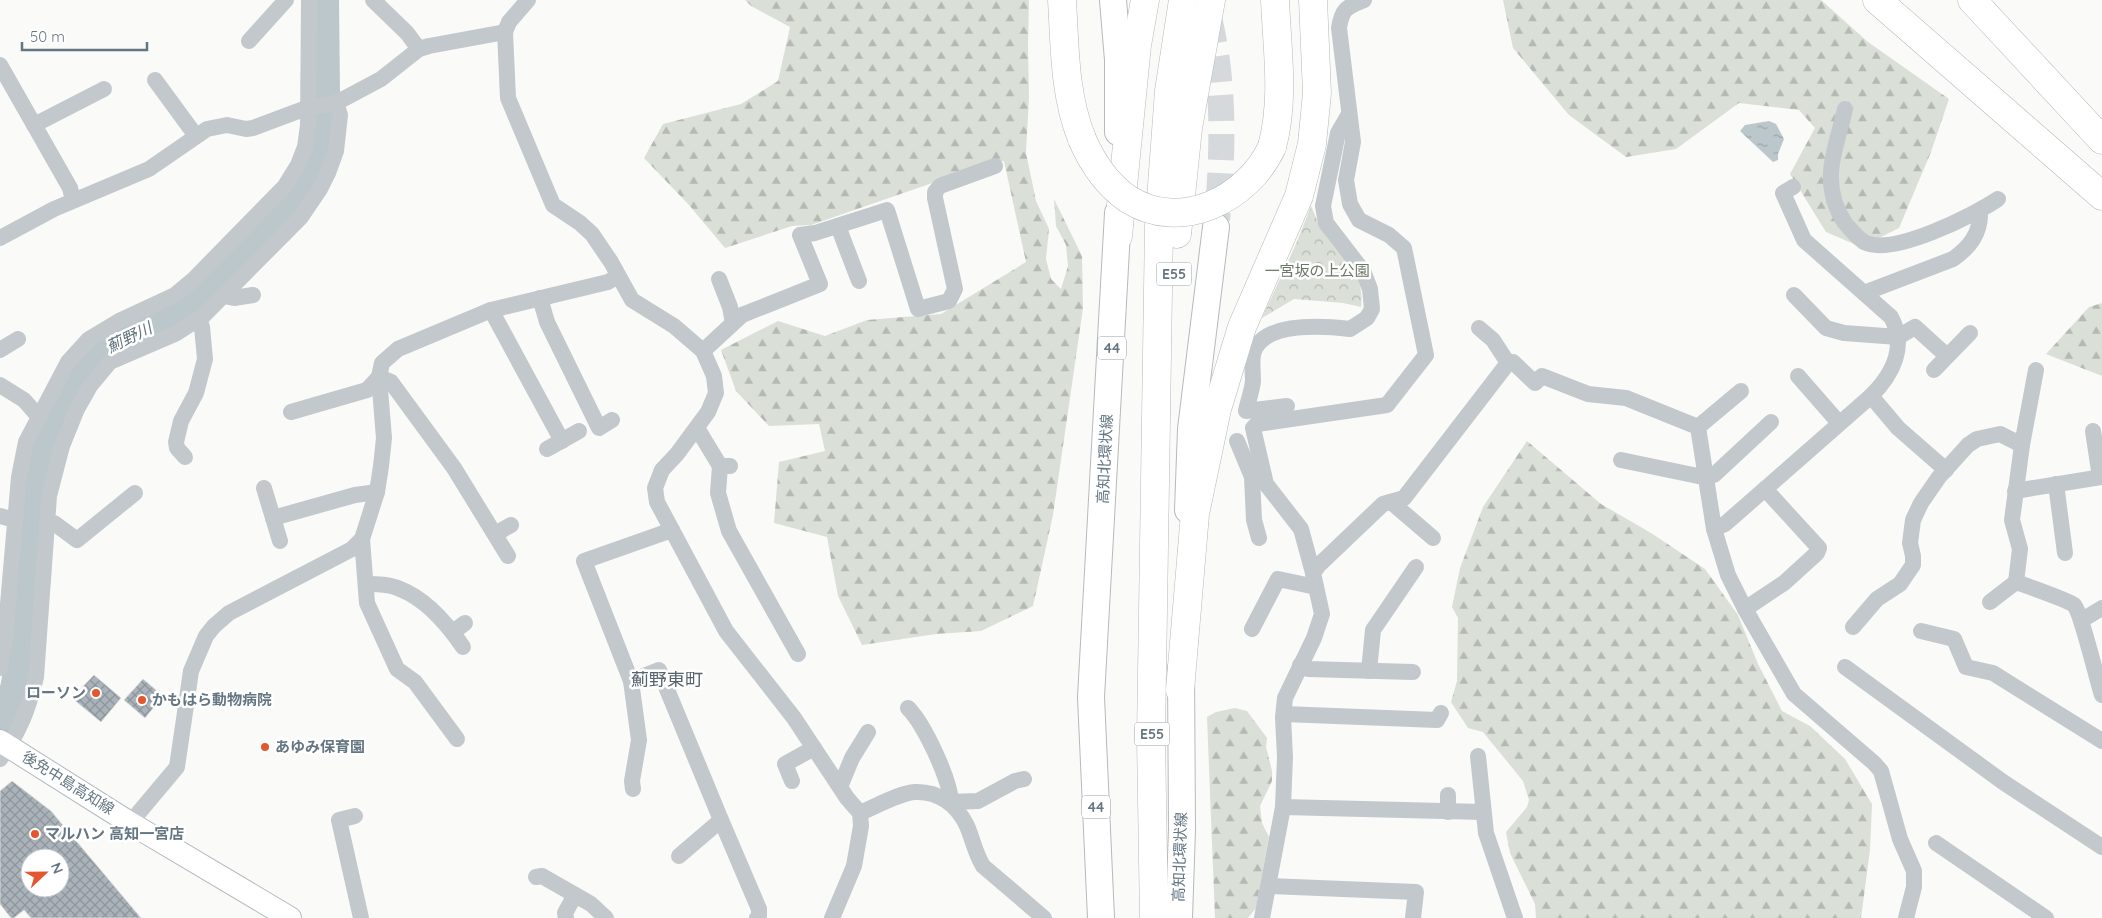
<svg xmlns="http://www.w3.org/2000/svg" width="2102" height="918" font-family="Quicksand,'Noto Sans JP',sans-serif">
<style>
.forest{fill:url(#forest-firs)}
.park{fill:url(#park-crowns)}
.water{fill:url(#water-ripples)}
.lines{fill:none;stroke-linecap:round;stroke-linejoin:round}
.river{stroke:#bbc7cb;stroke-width:30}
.building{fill:url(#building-cross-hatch);stroke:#dcdcda;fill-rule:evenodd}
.primary-tunnel{stroke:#d5d9db;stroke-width:26;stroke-dasharray:26 13;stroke-linecap:butt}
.secondary-casing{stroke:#b3babf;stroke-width:24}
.primary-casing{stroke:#b5babe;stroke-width:28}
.motorway-casing{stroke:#b4b9bd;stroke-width:29}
.minor{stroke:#c3c8cc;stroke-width:16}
.secondary{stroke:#fff;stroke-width:22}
.primary{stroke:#fff;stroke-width:26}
.motorway{stroke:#fff;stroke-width:28}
.motorway-bridge-casing{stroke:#b4b9bd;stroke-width:29;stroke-linecap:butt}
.motorway-bridge{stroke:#fff;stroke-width:28}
.poi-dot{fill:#e4572e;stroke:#fff;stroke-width:2}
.labels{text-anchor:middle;stroke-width:5;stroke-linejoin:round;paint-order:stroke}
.shield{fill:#fff;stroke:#939fa8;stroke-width:1}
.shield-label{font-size:14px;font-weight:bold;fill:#657683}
.park-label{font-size:15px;fill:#687a64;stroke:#fff}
.street-label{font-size:15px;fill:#657683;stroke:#fff}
.poi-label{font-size:15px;font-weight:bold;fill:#657683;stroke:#fff;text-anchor:start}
.water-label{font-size:16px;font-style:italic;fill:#60757c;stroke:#fff}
.quarter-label{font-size:18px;fill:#57646e;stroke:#fff}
</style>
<defs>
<pattern id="forest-firs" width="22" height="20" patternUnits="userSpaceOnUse" patternTransform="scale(1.25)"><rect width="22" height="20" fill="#dadfd7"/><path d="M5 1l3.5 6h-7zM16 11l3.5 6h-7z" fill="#b4b9b4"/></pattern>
<pattern id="park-crowns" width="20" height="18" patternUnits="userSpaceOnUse" patternTransform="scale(1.25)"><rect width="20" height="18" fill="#dadfd7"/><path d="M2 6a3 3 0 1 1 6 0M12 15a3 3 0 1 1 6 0" fill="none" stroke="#b4b9b4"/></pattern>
<pattern id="water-ripples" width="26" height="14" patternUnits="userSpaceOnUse" patternTransform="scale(1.25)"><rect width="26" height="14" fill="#bbc7cb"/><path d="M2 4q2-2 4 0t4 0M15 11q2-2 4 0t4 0" fill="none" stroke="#9ca6aa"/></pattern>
<pattern id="building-cross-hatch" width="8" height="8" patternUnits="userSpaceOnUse" patternTransform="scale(1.25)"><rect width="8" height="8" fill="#aab3b9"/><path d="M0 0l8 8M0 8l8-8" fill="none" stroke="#8e969c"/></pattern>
</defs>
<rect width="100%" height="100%" fill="#fafaf8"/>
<!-- forest -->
<g class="forest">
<path d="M 745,0 L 1029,0 L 1028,45 L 1029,97 L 1026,153 L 1036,201 L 1049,229 L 1046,259 L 1051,279 L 1061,289 L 1068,266 L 1066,245 L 1056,226 L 1054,199 L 1082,256 L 1083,308 L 1053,515 L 1033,606 L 981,631 L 936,634 L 862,645 L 838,596 L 827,537 L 774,523 L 779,462 L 825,451 L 819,424 L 769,426 L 736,391 L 721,350 L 778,321 L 825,336 L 867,320 L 941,314 L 1026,262 L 1004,161 L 990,163 L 811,225 L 792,226 L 725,248 L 689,205 L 644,158 L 663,124 L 741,104 L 778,81 L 790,27 L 751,6 Z"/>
<path d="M 1503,0 L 1821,0 L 1868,42 L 1949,99 L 1931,152 L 1899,228 L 1861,247 L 1826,232 L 1790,174 L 1815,128 L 1799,110 L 1739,103 L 1676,149 L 1626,157 L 1569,115 L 1513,48 Z"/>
<path d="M 2102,303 L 2102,376 L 2046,354 L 2089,307 Z"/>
<path d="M 1527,441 L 1601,504 L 1651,533 L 1705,569 L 1738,615 L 1758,664 L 1782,711 L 1810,726 L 1845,759 L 1872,804 L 1870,850 L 1861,918 L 1536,918 L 1535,904 L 1510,853 L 1506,832 L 1527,807 L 1529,800 L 1523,781 L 1483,732 L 1468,728 L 1451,702 L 1457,681 L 1458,618 L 1452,607 L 1460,568 L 1483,507 Z"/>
<path d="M 1235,708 L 1247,711 L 1267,738 L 1266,747 L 1272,771 L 1272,781 L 1260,806 L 1262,823 L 1269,837 L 1256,908 L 1248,918 L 1215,918 L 1207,717 L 1216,712 Z"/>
</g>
<!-- park -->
<path class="park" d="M 1311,206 C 1316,218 1321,229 1329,240 C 1346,263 1365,274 1361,307 L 1343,303 L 1294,299 L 1262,318 L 1296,244 Z"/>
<!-- water -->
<path class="water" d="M 1769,121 L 1776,124 L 1784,139 L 1778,154 L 1778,160 L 1773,162 L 1740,131 L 1745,125 Z"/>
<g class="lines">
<!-- river -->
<path class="river" d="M 0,721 L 15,689 L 17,678 L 34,494 L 44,445 L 63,403 L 87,366 L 98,353 L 111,343 L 175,315 L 189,306 L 220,278 L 294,201 L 309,177 L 316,162 L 323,130 L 325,92 L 324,0"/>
</g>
<!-- building -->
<g class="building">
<path d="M 94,675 L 121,698 L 101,722 L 72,698 Z"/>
<path d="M 143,679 L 163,696 L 145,718 L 124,700 Z"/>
<path d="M 12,781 L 51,811 L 141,918 L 31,918 L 24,910 L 14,918 L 11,918 L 0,904 L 0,791 ZM 30,858 L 60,858 L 60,888 L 30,888 Z"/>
</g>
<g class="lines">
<!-- primary-tunnel -->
<path class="primary-tunnel" d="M 1209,18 C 1225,84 1223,152 1217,220"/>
<defs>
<path id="secondary" d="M 0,741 L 130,823 L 290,918"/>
<g id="primary">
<path d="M 1113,0 L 1118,60 L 1118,132"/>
<path d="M 1188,510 L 1191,429 L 1216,227"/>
<path d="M 1101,918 L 1091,697 L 1118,213"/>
<path d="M 1179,918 L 1182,829 L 1181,669"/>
</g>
<g id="motorway">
<path d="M 1062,0 C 1065,48 1064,94 1082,139"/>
<path d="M 1877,0 L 2102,196"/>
<path d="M 1972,0 L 2102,140"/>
<path d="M 1272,147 C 1285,98 1277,50 1275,0"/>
<path d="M 1177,234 L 1188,128 L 1211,0"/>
<path d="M 1118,236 L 1137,45 L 1145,0"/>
<path d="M 1180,690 L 1195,514 L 1217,409 L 1242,327 L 1299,196 L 1312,144 L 1317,93 L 1313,0"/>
<path d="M 1154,918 L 1151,738 L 1159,226 L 1169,91 L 1183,0"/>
</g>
</defs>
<!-- secondary casing -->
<use href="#secondary" class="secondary-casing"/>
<!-- primary casing -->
<use href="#primary" class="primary-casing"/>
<!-- motorway casing -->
<use href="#motorway" class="motorway-casing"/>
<!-- minor -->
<g class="minor">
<path d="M 373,0 L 407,33 L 419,49"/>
<path d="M 528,0 L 509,22 L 505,32 L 508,98 L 553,205 L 580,223 L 592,234 L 611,262 L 632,300 L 674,326 L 703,351 L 714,376 L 716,393 L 708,412 L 677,454 L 662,470 L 655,488 L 657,502 L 726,631 L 794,718 L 847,798 L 860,813 L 861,826 L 854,866 L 832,918"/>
<path d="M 249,41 L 286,0"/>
<path d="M 0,65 L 70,188 L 73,200"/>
<path d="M 155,80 L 196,136"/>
<path d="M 1845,109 C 1841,128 1832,153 1831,172 C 1830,190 1835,208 1845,223 C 1850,229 1858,238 1864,242 C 1892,257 1974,215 1998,199"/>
<path d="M 34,125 L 104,89"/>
<path d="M 1793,187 L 1783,193 L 1804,240 L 1891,317 C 1907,346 1893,374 1871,396"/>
<path d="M 838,226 L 859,281"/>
<path d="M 0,238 L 54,209 L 149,169 L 207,129 L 227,125 L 246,129 L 253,128 L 309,107 L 336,103 L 381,79 L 419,49 L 429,46 L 505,32"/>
<path d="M 719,279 L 730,307 L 733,323"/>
<path d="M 1864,293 L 1953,259 C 1970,247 1981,233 1980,211"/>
<path d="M 1794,295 L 1826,328 L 1844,333 L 1898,337 L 1915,327 L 1947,356"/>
<path d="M 224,296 L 234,298 L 253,295"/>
<path d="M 540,298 L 547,322 L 599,428 L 612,420"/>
<path d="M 491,310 L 562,441"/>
<path d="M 0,350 L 18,339"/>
<path d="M 703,351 L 742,315 L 820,284 L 800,235 L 815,233 L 887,210 L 918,309 L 949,301 L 955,289 L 935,198 L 935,192 L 940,186 L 995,166"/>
<path d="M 1508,363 L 1513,362 L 1535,383 L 1542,376 L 1588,394 L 1626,398 L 1698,427 L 1714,529"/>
<path d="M 1934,370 L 1970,333"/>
<path d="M 2036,370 L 2022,445 L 2012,520 L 2020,549 L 2016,582 C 2027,586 2068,600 2074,605 C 2081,612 2097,680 2102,695"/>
<path d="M 1798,376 L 1839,423"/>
<path d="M 0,385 L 24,400 L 38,416"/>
<path d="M 1287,406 L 1246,411 C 1248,401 1252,391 1253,381 C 1253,372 1251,359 1254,351 C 1266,321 1325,326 1350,329 L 1367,318 L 1372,309 L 1370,289 L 1363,271 L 1326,223 L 1323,206 L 1338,133 L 1349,114"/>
<path d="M 291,412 L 367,390 L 379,377 L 391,382 L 454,468 L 508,556"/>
<path d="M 1698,427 L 1741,391"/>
<path d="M 697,428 L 720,466 L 730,466"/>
<path d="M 2093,431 L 2100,477"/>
<path d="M 1237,441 L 1252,477 L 1263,475"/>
<path d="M 547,449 L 579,431"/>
<path d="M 185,457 L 177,448 L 176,442 L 181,421 L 196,393 L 205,359 L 202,327 L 199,319"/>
<path d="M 1621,460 L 1698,476 L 1714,475 L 1771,422"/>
<path d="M 720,466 L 718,493 L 729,531 L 798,654"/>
<path d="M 1252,477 L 1254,520 L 1259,538"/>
<path d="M 2056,484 L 2065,553"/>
<path d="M 264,488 L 280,541"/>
<path d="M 2015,491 L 2102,477"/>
<path d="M 1391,502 L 1433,538"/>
<path d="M 0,516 L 15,520"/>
<path d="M 273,518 L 355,495 L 377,492"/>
<path d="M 48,523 L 54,523 L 77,540 L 135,493"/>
<path d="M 672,530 L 584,561 L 631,681 L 659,670 L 721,820 L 759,909 L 759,916 L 757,918"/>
<path d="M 495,534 L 511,525"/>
<path d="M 362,539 L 367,603 L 397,669 L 415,682 L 457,739"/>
<path d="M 1313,573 L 1301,529 L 1266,484 L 1253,428 L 1257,424 L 1387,405 L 1426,355 L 1404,248 L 1389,235 L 1359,220 L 1350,204 L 1346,180 L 1353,142 L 1339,28 C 1342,8 1347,7 1364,0"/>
<path d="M 366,584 C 377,584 390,584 400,589 C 426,599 448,625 463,647"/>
<path d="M 1990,602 L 2016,582"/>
<path d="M 1745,609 L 1784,583 L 1817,553 L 1819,548 L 1765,489"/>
<path d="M 2082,620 L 2102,608"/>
<path d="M 1853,627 L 1877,599 L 1900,584 L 1913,565 L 1913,556 L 1910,543 L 1913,520 L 1921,503 L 1939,477 L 1968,445 L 1977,439 L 2000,434 L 2022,445"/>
<path d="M 1252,629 L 1278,579 L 1316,587"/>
<path d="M 1921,631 L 1954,639 L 1966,667 L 1993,673 L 2102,741"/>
<path d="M 453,632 L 465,623"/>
<path d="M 1300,665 L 1308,669 L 1413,672"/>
<path d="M 1845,667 L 2003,782 L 2102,847"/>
<path d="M 0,668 L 5,639 L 19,477 L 26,442 L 68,362 L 89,339 L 119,321 L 175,295 L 193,280 L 285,186 L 298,165 L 305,147 L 308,125 L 309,0"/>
<path d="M 1369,671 L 1373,630 L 1416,567"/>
<path d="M 631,681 L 639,740 L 632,781 L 633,789"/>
<path d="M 908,708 C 924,724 950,779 951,802 L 978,801 L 1015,781 L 1024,779"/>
<path d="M 1284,714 L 1437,720 L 1441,713"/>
<path d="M 1478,756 L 1486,833 L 1515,918"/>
<path d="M 0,759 C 20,731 28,710 36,677 L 49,496 L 62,446 L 77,409 L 90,386 L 110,362 L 175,334 L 203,316 L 301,217 L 320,189 L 328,173 L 336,151 L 340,115 L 336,103"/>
<path d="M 792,781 L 785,764 L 814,748"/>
<path d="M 840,787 L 852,758 L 868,732"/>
<path d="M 1448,795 L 1448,812"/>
<path d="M 1283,807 L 1483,812"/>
<path d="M 860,813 C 875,807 899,793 915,792 C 939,791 957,805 967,826 C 973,840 975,853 983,866 L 1044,918"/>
<path d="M 355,816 L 339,820 L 361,918"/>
<path d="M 130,823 L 177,767 L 191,671 L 206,636 L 214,626 L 229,613 L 352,549 L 362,539 L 377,492 L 381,466 L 384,438 L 379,377 L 382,363 L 398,349 L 491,310 L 608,282 L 618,276"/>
<path d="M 1936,843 L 2046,918"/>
<path d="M 679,856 L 721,820"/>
<path d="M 536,877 L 542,876 L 591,904 L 606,918"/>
<path d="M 1269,886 L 1416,892 L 1413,918"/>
<path d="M 566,918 L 565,913 L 575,895"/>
<path d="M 1262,918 L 1283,807 L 1285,757 L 1283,717 L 1285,698 L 1314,638 L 1322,614 L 1313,573 L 1319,565 L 1383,504 L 1404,498 L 1508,363 L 1493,340 L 1479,328"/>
<path d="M 1906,918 L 1914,887 L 1914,871 L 1900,839 L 1881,771 L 1874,763 L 1794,694 L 1745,609 L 1728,575 L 1714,529 L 1725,524 L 1871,396 L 1898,428 L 1946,470"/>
</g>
<!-- secondary -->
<use href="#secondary" class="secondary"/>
<!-- primary -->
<use href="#primary" class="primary"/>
<!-- motorway -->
<use href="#motorway" class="motorway"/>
<defs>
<path id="motorway-bridge" d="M 1082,139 C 1092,162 1106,184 1128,199 C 1181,233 1248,199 1272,147"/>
</defs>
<!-- motorway-bridge casing -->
<use href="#motorway-bridge" class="motorway-bridge-casing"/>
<!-- motorway-bridge -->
<use href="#motorway-bridge" class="motorway-bridge"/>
</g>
<!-- markers -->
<g class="poi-dot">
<circle cx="96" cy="693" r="5"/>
<circle cx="142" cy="700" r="5"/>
<circle cx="265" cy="747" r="5"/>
<circle cx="35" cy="834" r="5"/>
</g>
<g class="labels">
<!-- shield labels -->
<g class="shield">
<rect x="1156.5" y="262.5" width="35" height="23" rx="4"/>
<rect x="1098" y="336.5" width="28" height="23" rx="4"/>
<rect x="1134.5" y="722.5" width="35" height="23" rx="4"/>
<rect x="1082" y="795.5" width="28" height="23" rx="4"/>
</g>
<g class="shield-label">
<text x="1174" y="279">E55</text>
<text x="1112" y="353">44</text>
<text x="1152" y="739">E55</text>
<text x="1096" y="812">44</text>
</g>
<!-- park labels -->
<g class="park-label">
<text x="1317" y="276">一宮坂の上公園</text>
</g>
<!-- street labels -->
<g class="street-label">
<text transform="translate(1105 459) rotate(-87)" y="5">高知北環状線</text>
<text transform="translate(68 783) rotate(32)" y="5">後免中島高知線</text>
<text transform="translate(1180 857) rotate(-88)" y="5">高知北環状線</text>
</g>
<!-- poi labels -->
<g class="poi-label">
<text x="86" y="698" text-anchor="end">ローソン</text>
<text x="152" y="705">かもはら動物病院</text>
<text x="275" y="752">あゆみ保育園</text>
<text x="45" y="839">マルハン 高知一宮店</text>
</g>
<!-- water labels -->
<g class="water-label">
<text transform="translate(129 337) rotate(-26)" y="6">薊野川</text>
</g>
<!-- quarter labels -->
<g class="quarter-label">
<text x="667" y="686">薊野東町</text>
</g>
</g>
<!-- north arrow -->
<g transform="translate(45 873) rotate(68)"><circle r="24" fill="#ffffff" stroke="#c1c8cd"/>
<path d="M0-4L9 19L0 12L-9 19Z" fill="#e4572e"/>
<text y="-8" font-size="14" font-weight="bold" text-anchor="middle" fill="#657683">N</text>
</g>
<!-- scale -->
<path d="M22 42v8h125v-8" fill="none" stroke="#657683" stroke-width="2.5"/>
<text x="30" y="42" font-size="15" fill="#657683" stroke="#ffffff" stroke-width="4" paint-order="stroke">50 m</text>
</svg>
